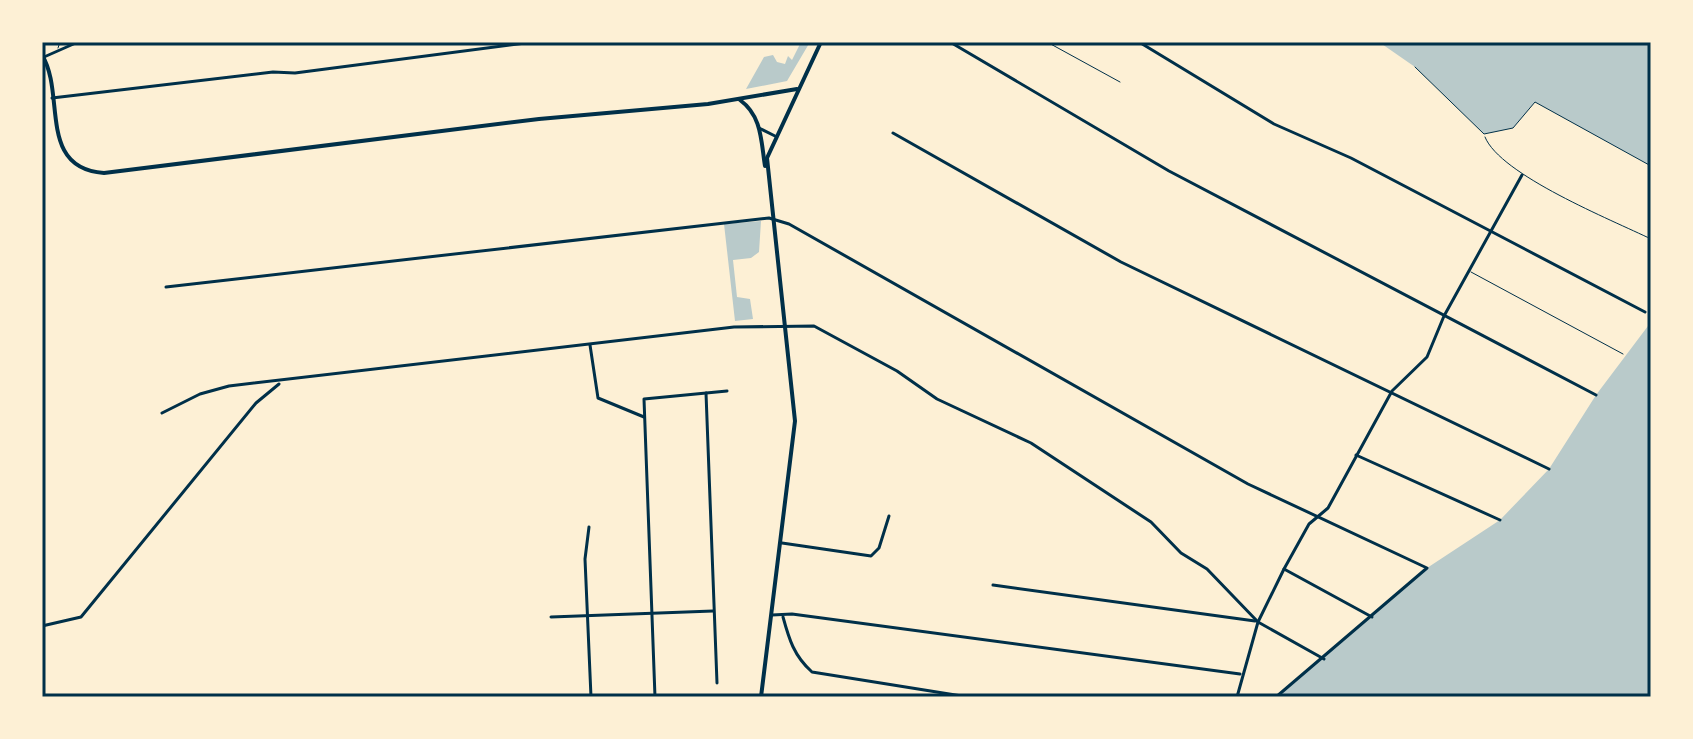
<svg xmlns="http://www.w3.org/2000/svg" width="1693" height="739" font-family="'Alegreya Sans',sans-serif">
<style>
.green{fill:#b9caca}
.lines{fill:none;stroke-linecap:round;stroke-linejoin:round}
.service{stroke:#003049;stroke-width:1}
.minor{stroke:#003049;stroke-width:3}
.tertiary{stroke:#003049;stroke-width:3}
.secondary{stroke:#003049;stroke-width:4}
.neatline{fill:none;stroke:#003049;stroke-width:3}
</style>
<rect width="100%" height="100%" fill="#fdf0d5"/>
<!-- green -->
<g class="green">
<path d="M 801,42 L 810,42 L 787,81 L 746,89 L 764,57 L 773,55 L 777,62 L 785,64 L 788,56 L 792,60 Z"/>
<path d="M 1379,42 L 1651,42 L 1651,166 L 1535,102 L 1513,128 L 1484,134 L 1415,67 Z"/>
<path d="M 761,221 L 759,252 L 751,258 L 733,260 L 737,297 L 750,299 L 753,319 L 735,321 L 724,224 Z"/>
<path d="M 1651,322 L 1651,697 L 1276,697 L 1427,568 L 1500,520 L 1549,469 L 1596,395 Z"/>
</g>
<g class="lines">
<!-- service -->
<g class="service">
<path d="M 1047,42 L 1120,82"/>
<path d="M 58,48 L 60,42"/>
<path d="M 1415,67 L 1484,134 L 1513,128 L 1535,102 L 1651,166"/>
<path d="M 1485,137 C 1500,175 1612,220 1651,239"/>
<path d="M 1471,272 L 1623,354"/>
</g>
<!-- minor -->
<g class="minor">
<path d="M 950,42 L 1169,171 L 1596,395"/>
<path d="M 1139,42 L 1274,124 L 1351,158 L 1645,312"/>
<path d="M 44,57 L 78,42"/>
<path d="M 52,98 L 273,72 L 295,73 L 533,42"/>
<path d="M 893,133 L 1121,262 L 1549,469"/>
<path d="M 166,287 L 769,218 L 789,224 L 1248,484 L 1427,568 L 1276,697"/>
<path d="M 590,345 L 598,398 L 644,417"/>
<path d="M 706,393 L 717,683"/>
<path d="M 162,413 L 200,394 L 229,386 L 734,327 L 814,326 L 897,371 L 937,399 L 1031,443 L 1151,522 L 1181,553 L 1207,569 L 1258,622 L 1324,659"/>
<path d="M 1356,455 L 1500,520"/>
<path d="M 589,527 L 585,559 L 591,697"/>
<path d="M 782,543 L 871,556 L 879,548 L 889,516"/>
<path d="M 1284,569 L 1372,617"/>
<path d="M 993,585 L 1255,621"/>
<path d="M 772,615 L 792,614 L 1240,674"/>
<path d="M 551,617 L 713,611"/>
<path d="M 783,617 C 789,639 794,656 812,672 L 968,697"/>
<path d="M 42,626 L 81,617 L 256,403 L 279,384"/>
<path d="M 655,697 L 644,399 L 727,391"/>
<path d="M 1237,697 L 1258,622 L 1284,569 L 1309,524 L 1328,508 L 1392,391 L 1427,357 L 1444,316 L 1522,175"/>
</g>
<!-- tertiary -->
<path class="tertiary" d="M 759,128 L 775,136"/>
<!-- secondary -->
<g class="secondary">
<path d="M 42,55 C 66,94 37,168 104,173 L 539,119 L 708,104 L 797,89"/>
<path d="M 740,100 C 762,116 761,141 765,166"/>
<path d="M 761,697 L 795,421 L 767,158 L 821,42"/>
</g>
</g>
<!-- border -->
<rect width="1693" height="739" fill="none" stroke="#fdf0d5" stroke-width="88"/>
<rect x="44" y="44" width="1605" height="651" class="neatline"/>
</svg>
